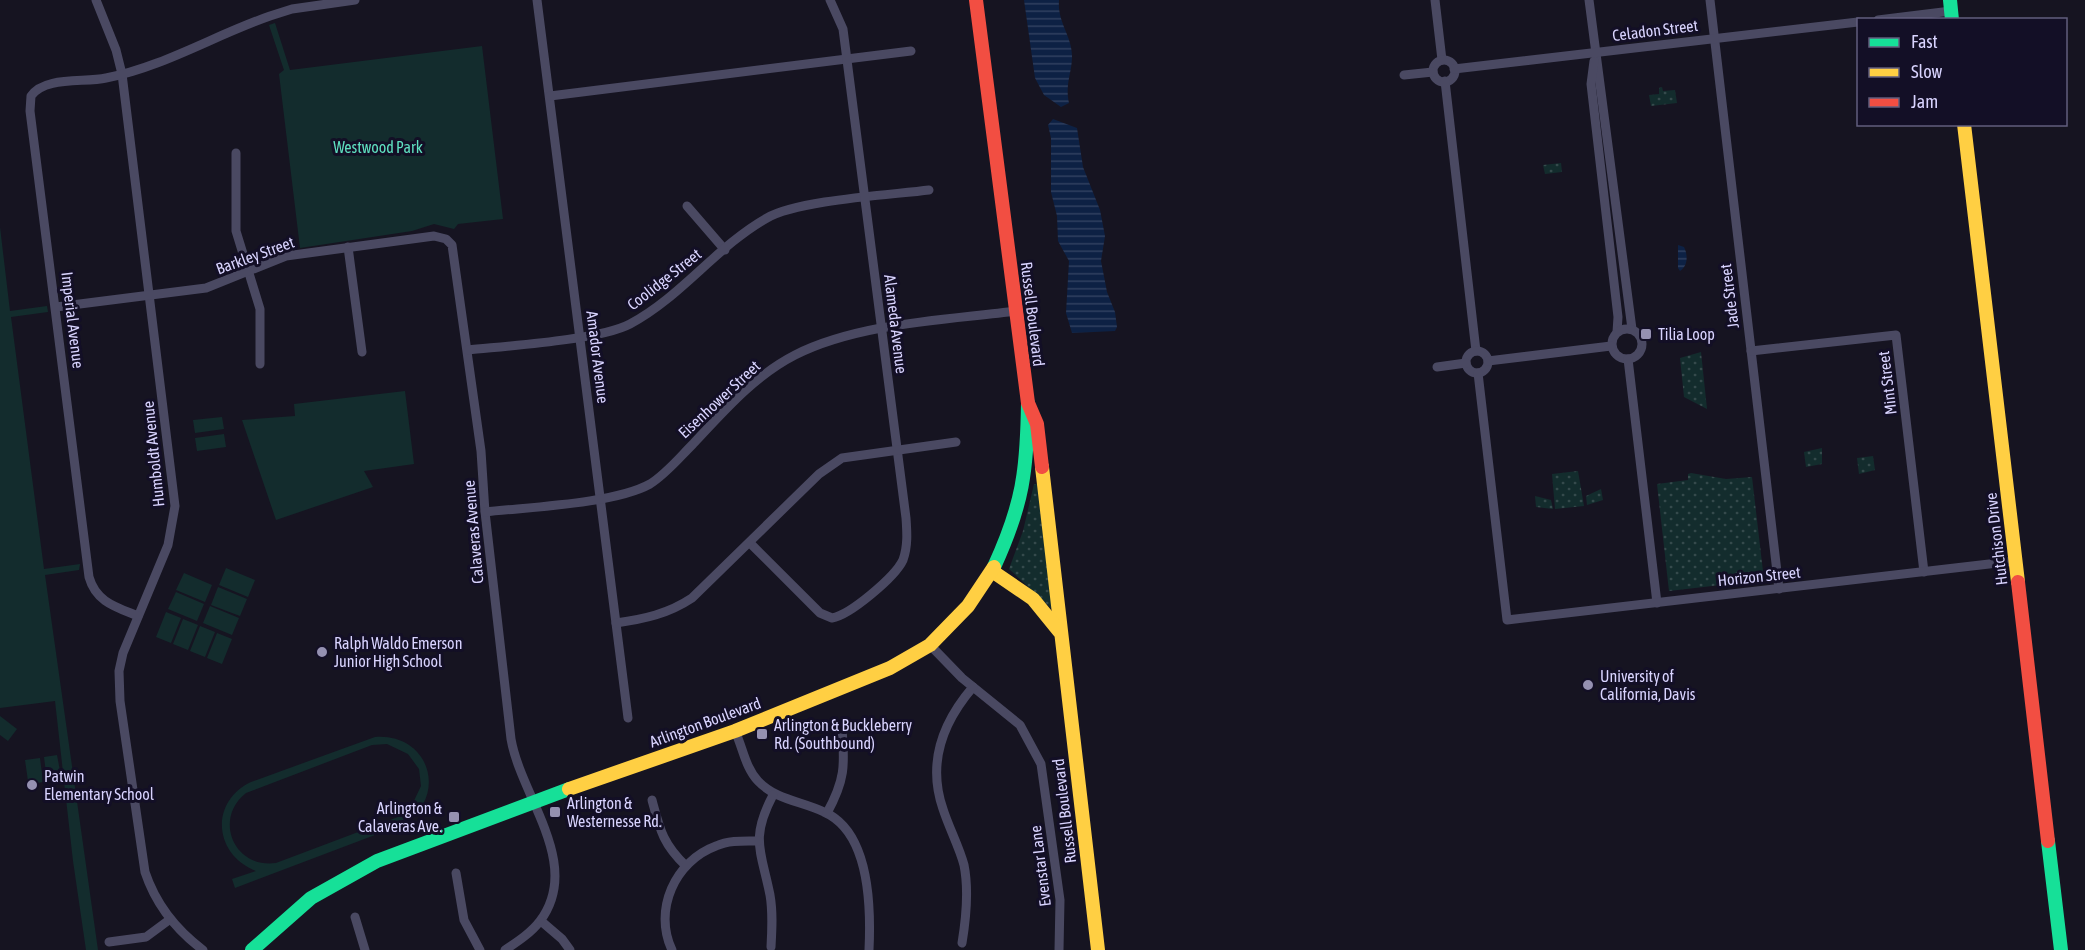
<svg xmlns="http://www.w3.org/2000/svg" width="2085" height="950" font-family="'Asap Condensed',sans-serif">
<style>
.grass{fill:url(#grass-dots)}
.park{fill:#132c2d;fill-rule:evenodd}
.water{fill:url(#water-rules)}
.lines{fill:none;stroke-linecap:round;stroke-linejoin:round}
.street{stroke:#4a4962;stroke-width:9}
.fast{stroke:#16e098;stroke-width:14}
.slow{stroke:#ffcf43;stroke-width:14}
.jam{stroke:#f24e42;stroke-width:14}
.poi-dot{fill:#9591b1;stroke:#130f26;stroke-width:2}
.labels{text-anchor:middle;stroke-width:6;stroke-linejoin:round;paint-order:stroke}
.street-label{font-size:16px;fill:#d9d4ff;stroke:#130f26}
.park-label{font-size:16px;fill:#5fe0c0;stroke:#130f26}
.poi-label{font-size:16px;fill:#d9d4ff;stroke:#130f26;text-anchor:start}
</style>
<defs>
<pattern id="grass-dots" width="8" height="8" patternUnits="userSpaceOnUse" patternTransform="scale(1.5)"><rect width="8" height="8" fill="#132c2d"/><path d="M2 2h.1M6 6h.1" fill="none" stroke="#354a4c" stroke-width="1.8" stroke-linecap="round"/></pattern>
<pattern id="water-rules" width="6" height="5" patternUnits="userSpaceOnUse" patternTransform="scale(1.5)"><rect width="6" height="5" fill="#0d2144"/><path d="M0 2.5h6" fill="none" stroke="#304060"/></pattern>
</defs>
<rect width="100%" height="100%" fill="#161421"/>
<!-- grass -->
<g class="grass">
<path d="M 1662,87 L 1663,91 L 1675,90 L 1677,103 L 1651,106 L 1649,95 L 1659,94 L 1659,88 Z"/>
<path d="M 1561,163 L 1562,172 L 1545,174 L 1543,165 Z"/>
<path d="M 1701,352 L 1707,409 L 1684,397 L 1680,358 Z"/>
<path d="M 1822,448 L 1822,464 L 1806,467 L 1804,452 Z"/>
<path d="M 1873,456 L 1875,470 L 1859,474 L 1857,458 Z"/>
<path d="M 1578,471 L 1584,506 L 1555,509 L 1552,474 Z"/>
<path d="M 1691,473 L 1726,479 L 1752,477 L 1764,580 L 1669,591 L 1657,484 L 1688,480 L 1688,474 Z"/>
<path d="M 1034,484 L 1037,484 L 1052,609 L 1009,569 L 1023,531 Z"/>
<path d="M 1601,489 L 1603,500 L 1587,505 L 1586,496 Z"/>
<path d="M 1535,496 L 1551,500 L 1553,509 L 1536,507 Z"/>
</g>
<!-- park -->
<g class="park">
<path d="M 275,23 L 290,70 L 482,46 L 503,219 L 458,224 L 454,229 L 434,224 L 412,231 L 300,248 L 279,74 L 284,70 L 269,25 Z"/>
<path d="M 0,227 L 10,311 L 47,306 L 48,312 L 11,317 L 44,569 L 80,564 L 79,570 L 45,575 L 98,950 L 86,950 L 73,861 L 55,701 L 0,708 Z"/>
<path d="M 405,391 L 414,464 L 364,471 L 373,487 L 276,520 L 242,420 L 295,416 L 294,404 Z"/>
<path d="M 222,417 L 224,429 L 195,433 L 193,420 Z"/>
<path d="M 224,434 L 226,447 L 197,451 L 195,438 Z"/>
<path d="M 226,568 L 255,580 L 248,597 L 219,585 Z"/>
<path d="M 184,573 L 212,585 L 205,602 L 176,590 Z"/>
<path d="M 218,587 L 247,599 L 240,616 L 211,605 Z"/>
<path d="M 176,592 L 204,604 L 197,621 L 168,609 Z"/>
<path d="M 210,606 L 239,618 L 232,635 L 203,623 Z"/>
<path d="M 166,612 L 181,618 L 171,643 L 156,637 Z"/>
<path d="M 183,619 L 198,625 L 188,650 L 173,644 Z"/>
<path d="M 200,626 L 215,632 L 205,657 L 190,651 Z"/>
<path d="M 217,633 L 232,639 L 222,664 L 207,658 Z"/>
<path d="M 0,716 L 17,729 L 8,741 L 0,735 Z"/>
<path d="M 375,737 C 429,733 449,795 404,824 L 235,888 L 232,879 L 256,871 C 214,855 209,802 251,782 ZM 387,744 L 408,754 L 419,769 L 421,786 L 411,807 L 398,817 L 276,863 C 234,869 213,819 246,793 L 372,745 Z"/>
<path d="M 57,755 L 60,771 L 46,773 L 44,757 Z"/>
<path d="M 40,758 L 43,782 L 32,784 L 28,781 L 25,760 Z"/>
</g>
<!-- water -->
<g class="water">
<path d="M 1024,0 L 1059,0 C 1057,22 1072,36 1072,56 C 1072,73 1065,83 1069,103 L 1061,107 L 1044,95 L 1035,78 Z"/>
<path d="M 1053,119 L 1077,128 L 1083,167 L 1100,210 L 1105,236 L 1101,261 L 1107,292 L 1115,312 L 1117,327 L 1115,331 L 1072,333 L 1066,313 L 1069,261 L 1058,241 L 1057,216 L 1051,192 L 1051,138 L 1048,125 Z"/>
<path d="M 1678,245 L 1684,247 C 1688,255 1688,266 1680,271 L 1678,268 Z"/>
</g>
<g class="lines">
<!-- street -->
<g class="street">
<path d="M 96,0 L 116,50 L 122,74 L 175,506 L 168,545 L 123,653 L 119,671 L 120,701 L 145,872 C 156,905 175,929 203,950"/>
<path d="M 537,0 L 628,718"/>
<path d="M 1435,0 L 1442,60"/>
<path d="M 1589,0 L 1632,329"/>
<path d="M 1710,0 L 1779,589"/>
<path d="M 1878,20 L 1951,11"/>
<circle cx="1444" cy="71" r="11"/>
<path d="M 1594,61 L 1591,84 L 1618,317 L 1617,332"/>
<path d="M 1454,69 L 1858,22"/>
<path d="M 1404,75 L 1433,72"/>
<path d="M 1445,81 L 1476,351"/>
<path d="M 550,96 L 911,51"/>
<path d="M 236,153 L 236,231 L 260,309 L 260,364"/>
<path d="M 687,206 L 725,250"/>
<path d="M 348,247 L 362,352"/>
<path d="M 56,307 L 206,288 L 286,256 L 434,236 L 446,239 L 452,245 L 481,451 L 485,512 L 511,739 C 521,797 583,864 540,921 C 531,933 517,942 505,950"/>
<circle cx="1627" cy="344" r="15"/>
<path d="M 468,350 C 506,346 600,340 630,324 C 681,297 717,246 767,218 C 798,200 890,195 929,190"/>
<path d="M 1751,351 L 1896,335 L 1924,572"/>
<circle cx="1477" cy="362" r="11"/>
<path d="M 1628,359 L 1657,603"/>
<path d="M 1488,361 L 1611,346"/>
<path d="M 1437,367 L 1466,363"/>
<path d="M 1478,373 L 1507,620 L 2015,561"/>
<path d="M 485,512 C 528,507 614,504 650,484 C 666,474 679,458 693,444 C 724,411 754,376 795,355 C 858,323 946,320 1016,311"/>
<path d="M 750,543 L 820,613 L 832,618 C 850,615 895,577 903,560 C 908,546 907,532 906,518 L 843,29 L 830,0"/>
<path d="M 138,616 C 116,607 96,602 89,577 L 30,111 L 31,96 C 45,76 84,83 106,78 C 163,67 215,35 270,16 L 292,9 L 355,0"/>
<path d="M 616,623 C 644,619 668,614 692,598 L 819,474 L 842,458 L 956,442"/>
<path d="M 930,645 L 962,678 L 1020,725 L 1041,764 L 1060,900 L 1059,950"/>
<path d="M 735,731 C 743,748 745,767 758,781 C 776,800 801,801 824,812 C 870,832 871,908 869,950"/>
<path d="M 652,800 C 660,830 663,844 686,866"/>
<path d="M 827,813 C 845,780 845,766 842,729"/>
<path d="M 456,873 L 464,920 L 480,950"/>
<path d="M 355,917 L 365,950"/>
<path d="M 541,921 L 562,939 L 570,950"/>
<path d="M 109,942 L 146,937 L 169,920"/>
<path d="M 962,943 C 966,919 969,890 964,865 C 959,846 949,828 943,809 C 927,763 942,723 973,687"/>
<path d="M 771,947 C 772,929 773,912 770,895 C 761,850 750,839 773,795"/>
<path d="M 672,950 C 653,910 675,861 716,846 C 729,840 744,841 758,841"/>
</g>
<!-- fast -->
<g class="fast">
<path d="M 1950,0 L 1952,20"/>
<path d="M 994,567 C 1023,504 1027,471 1028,403"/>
<path d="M 2048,841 L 2061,950"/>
<path d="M 252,950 L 311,898 L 377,861 L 569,789"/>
</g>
<!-- slow -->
<g class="slow">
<path d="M 1964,124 L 2018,582"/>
<path d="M 1042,467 L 1098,950"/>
<path d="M 992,571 L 1033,599 L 1059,631"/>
<path d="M 569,789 L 735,731 L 890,668 L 930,645 L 968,606 L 994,567"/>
</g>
<!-- jam -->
<g class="jam">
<path d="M 976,0 L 1028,403 L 1037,424 L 1042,467"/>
<path d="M 2018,582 L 2048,841"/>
</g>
</g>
<!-- markers -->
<g class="poi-dot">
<rect x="1640" y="328" width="12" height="12" rx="3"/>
<circle cx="322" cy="652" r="6"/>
<circle cx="1588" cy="685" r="6"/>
<rect x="756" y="728" width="12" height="12" rx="3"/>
<circle cx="32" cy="785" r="6"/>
<rect x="549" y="806" width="12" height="12" rx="3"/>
<rect x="448" y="811" width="12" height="12" rx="3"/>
</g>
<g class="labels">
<!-- street labels -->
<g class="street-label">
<text transform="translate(1655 30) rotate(-7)" y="6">Celadon Street</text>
<text transform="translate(255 255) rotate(-20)" y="6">Barkley Street</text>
<text transform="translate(664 279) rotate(-38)" y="6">Coolidge Street</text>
<text transform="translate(1729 296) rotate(-97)" y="6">Jade Street</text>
<text transform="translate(1033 314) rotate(83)" y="6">Russell Boulevard</text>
<text transform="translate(73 320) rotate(83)" y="6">Imperial Avenue</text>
<text transform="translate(896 324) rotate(83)" y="6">Alameda Avenue</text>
<text transform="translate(598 357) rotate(83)" y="6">Amador Avenue</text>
<text transform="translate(1887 383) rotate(-97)" y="6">Mint Street</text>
<text transform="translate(719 399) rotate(-43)" y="6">Eisenhower Street</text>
<text transform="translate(153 454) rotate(-96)" y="6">Humboldt Avenue</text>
<text transform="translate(473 532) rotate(-95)" y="6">Calaveras Avenue</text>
<text transform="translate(1996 539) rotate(-97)" y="6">Hutchison Drive</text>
<text transform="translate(1759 576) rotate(-6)" y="6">Horizon Street</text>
<text transform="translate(705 722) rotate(-20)" y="6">Arlington Boulevard</text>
<text transform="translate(1064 811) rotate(-97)" y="6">Russell Boulevard</text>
<text transform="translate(1040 866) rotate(-97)" y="6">Evenstar Lane</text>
</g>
<!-- park labels -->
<g class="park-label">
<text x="378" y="153">Westwood Park</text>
</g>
<!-- poi labels -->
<g class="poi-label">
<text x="1658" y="340">Tilia Loop</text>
<text x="334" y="649">Ralph Waldo Emerson<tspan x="334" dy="18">Junior High School</tspan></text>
<text x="1600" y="682">University of<tspan x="1600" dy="18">California, Davis</tspan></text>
<text x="774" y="731">Arlington &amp; Buckleberry<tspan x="774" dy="18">Rd. (Southbound)</tspan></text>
<text x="44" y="782">Patwin<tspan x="44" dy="18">Elementary School</tspan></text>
<text x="567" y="809">Arlington &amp;<tspan x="567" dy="18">Westernesse Rd.</tspan></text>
<text x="442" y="814" text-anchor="end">Arlington &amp;<tspan x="442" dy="18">Calaveras Ave.</tspan></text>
</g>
</g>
<!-- legend -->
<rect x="1857" y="18" width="210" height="108" fill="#130f26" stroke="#625e7d" stroke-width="1.5"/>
<rect x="1869" y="38" width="30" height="9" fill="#16e098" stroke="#625e7d" stroke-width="1.5"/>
<text x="1911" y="48" font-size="18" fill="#d9d4ff">Fast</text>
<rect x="1869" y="68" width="30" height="9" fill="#ffcf43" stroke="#625e7d" stroke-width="1.5"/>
<text x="1911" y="78" font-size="18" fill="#d9d4ff">Slow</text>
<rect x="1869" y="98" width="30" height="9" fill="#f24e42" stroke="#625e7d" stroke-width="1.5"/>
<text x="1911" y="108" font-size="18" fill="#d9d4ff">Jam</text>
</svg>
